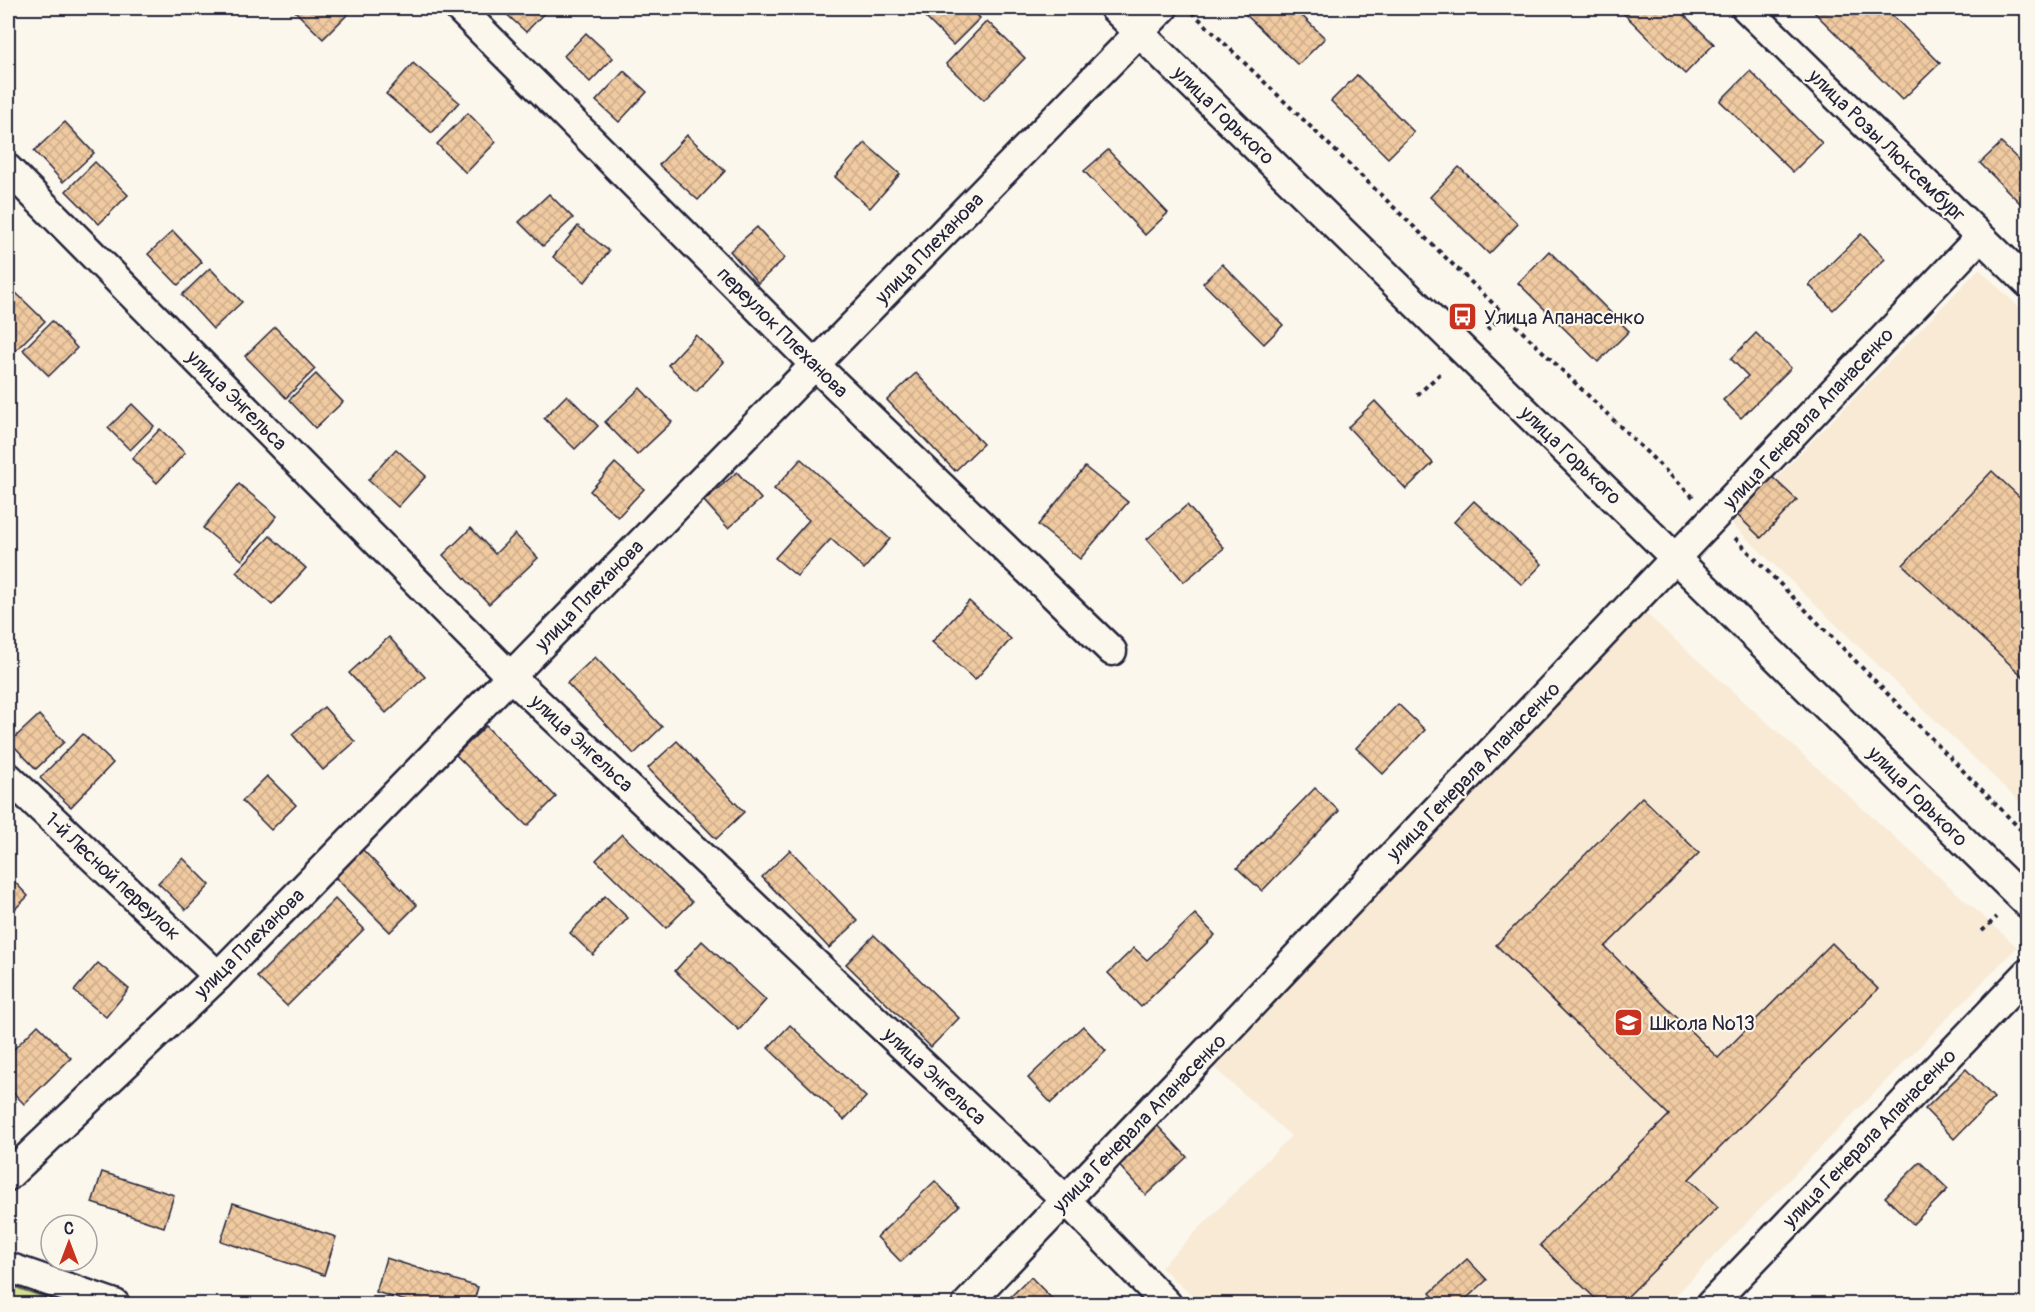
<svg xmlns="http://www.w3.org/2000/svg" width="2035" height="1312" font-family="Pangolin,sans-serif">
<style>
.built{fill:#f8ead5}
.forest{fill:url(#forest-firs);stroke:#7a8066;stroke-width:1.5}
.building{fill:url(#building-cross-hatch);stroke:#22223b;stroke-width:1.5}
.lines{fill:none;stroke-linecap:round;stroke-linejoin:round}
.minor-casing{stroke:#22223b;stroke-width:33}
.path{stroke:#22223b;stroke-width:4;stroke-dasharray:4.5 4.5;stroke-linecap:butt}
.minor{stroke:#fbf7ec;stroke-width:28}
.labels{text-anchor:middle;stroke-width:4.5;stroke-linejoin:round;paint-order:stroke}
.street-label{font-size:20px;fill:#22223b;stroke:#fbf7ec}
.poi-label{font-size:20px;fill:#22223b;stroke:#fbf7ec;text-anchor:start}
</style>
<defs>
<pattern id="forest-firs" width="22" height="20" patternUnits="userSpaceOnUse" patternTransform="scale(1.5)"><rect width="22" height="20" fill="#d3de91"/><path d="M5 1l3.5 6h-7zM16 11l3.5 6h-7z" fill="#b5be7e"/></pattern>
<pattern id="building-cross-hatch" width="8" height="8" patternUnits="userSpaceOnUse" patternTransform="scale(1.5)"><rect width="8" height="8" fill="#f0caa0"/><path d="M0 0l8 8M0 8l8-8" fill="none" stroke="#cead8b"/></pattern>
</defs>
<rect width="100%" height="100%" fill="#fbf7ec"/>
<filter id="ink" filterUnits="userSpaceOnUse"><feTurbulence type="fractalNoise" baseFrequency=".0167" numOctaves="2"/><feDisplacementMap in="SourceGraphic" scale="12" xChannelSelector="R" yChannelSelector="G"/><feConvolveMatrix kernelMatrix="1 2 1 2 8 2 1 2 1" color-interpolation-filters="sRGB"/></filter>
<g filter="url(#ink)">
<!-- built -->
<g class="built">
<path d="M 1979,269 L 2027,315 L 2027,809 L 1732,524 Z"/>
<path d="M 1643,611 L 2017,947 L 1667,1304 L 1201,1304 L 1161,1267 L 1291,1136 L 1202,1057 Z"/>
</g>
<!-- forest -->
<path class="forest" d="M 8,1285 L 64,1304 L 8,1304 Z"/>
<!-- building -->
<g class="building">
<path d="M 297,8 L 354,8 L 323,39 L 294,10 Z"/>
<path d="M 500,8 L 549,8 L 526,32 Z"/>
<path d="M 924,8 L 970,8 L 980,18 L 953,45 L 920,12 Z"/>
<path d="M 1239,8 L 1294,8 L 1325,38 L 1298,65 Z"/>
<path d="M 1618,8 L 1677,8 L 1714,44 L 1685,74 Z"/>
<path d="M 1810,8 L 1885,8 L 1940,63 L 1902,100 Z"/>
<path d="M 987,21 L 1025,58 L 984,100 L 946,64 Z"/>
<path d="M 586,33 L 613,58 L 590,82 L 564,56 Z"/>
<path d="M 413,63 L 459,102 L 432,133 L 386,94 Z"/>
<path d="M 624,71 L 647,92 L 619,122 L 596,101 Z"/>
<path d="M 1750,71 L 1822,143 L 1793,172 L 1720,101 Z"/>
<path d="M 1357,75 L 1414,132 L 1388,158 L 1331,101 Z"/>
<path d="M 468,113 L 496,142 L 466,173 L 437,144 Z"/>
<path d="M 65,122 L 94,153 L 63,182 L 34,151 Z"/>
<path d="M 687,135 L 725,171 L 698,200 L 659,165 Z"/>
<path d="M 865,143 L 900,174 L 870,208 L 835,177 Z"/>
<path d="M 2001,143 L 2028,169 L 2028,211 L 1980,163 Z"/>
<path d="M 1108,150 L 1168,213 L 1145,235 L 1084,171 Z"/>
<path d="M 95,162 L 128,195 L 99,224 L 66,191 Z"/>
<path d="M 1459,167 L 1518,224 L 1489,254 L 1430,197 Z"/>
<path d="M 549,194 L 573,218 L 543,246 L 519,222 Z"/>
<path d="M 578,226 L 609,251 L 585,282 L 553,257 Z"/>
<path d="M 757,227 L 785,258 L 758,283 L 730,251 Z"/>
<path d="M 173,231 L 202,262 L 178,285 L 148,254 Z"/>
<path d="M 1861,234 L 1885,259 L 1833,310 L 1809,285 Z"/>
<path d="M 1549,251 L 1629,331 L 1598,362 L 1518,283 Z"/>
<path d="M 1222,264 L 1283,325 L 1264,344 L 1203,283 Z"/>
<path d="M 210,268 L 242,302 L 213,329 L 182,295 Z"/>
<path d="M 15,292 L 45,321 L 14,352 L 8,346 L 8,300 Z"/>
<path d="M 52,321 L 77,348 L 49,376 L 23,350 Z"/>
<path d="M 275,327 L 315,369 L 286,398 L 245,356 Z"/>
<path d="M 1756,333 L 1791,368 L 1741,418 L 1723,400 L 1748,376 L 1731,359 Z"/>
<path d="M 696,335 L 724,362 L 696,392 L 668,365 Z"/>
<path d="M 916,373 L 983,444 L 955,471 L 887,400 Z"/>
<path d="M 316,374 L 343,402 L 315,428 L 289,400 Z"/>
<path d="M 640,388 L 672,422 L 637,455 L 605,422 Z"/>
<path d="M 567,395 L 598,426 L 575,449 L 544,418 Z"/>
<path d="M 1375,401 L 1433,463 L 1406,489 L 1348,427 Z"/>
<path d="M 132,404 L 154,426 L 130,450 L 108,428 Z"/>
<path d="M 160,429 L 185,453 L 157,483 L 132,459 Z"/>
<path d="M 396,449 L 426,476 L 398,507 L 368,480 Z"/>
<path d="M 801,459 L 890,539 L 864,569 L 831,539 L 797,576 L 775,558 L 809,520 L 774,489 Z"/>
<path d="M 615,463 L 644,489 L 618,517 L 590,491 Z"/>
<path d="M 1085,467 L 1128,502 L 1080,559 L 1038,525 Z"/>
<path d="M 1992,471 L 2028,505 L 2028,681 L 1903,565 Z"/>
<path d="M 737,472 L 761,499 L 728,528 L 704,501 Z"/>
<path d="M 1770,475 L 1797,500 L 1761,538 L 1734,512 Z"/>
<path d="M 239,484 L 277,516 L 242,560 L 203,528 Z"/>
<path d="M 1474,501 L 1542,564 L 1522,585 L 1454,522 Z"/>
<path d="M 1187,505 L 1224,548 L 1184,582 L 1147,539 Z"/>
<path d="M 471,528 L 495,554 L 515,534 L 538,558 L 489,604 L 443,555 Z"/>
<path d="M 270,536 L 306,568 L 272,605 L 236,572 Z"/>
<path d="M 969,601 L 1011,639 L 975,680 L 932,642 Z"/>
<path d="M 389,637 L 425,677 L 386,713 L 349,673 Z"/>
<path d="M 595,657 L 662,727 L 634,754 L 567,683 Z"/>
<path d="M 1398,704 L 1425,730 L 1383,774 L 1356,748 Z"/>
<path d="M 324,707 L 355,742 L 323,770 L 292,734 Z"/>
<path d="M 39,715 L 64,742 L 36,769 L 10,742 Z"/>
<path d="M 486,726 L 556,797 L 527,826 L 456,755 Z"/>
<path d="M 83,734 L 113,763 L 71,807 L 40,778 Z"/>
<path d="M 677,741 L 744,812 L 716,839 L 648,768 Z"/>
<path d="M 267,776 L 296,805 L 271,830 L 242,801 Z"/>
<path d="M 1315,788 L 1339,811 L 1262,891 L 1237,868 Z"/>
<path d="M 1642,797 L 1699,853 L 1605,947 L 1718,1058 L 1832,943 L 1878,989 L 1689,1179 L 1718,1207 L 1620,1304 L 1601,1304 L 1540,1245 L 1669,1115 L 1496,945 Z"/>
<path d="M 622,834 L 692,902 L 666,928 L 596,860 Z"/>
<path d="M 361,848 L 417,905 L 390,932 L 333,875 Z"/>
<path d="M 790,850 L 858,921 L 829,948 L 762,877 Z"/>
<path d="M 183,858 L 210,885 L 186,910 L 158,883 Z"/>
<path d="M 8,875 L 28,896 L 8,916 Z"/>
<path d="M 605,896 L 628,918 L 593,955 L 570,933 Z"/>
<path d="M 335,899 L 364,929 L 287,1006 L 257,977 Z"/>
<path d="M 1195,914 L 1215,935 L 1141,1007 L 1108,973 L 1134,948 L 1147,960 Z"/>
<path d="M 874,935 L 959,1018 L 931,1047 L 846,964 Z"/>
<path d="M 702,941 L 766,1000 L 739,1030 L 675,971 Z"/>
<path d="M 98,963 L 129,989 L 106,1017 L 74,991 Z"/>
<path d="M 38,1025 L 71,1058 L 24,1104 L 8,1087 L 8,1055 Z"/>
<path d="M 790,1025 L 866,1097 L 844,1120 L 768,1048 Z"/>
<path d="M 1083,1026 L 1106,1051 L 1051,1103 L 1028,1078 Z"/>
<path d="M 1966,1069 L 1994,1098 L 1954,1139 L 1925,1109 Z"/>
<path d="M 1154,1122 L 1187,1157 L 1146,1195 L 1113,1159 Z"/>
<path d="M 1920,1162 L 1948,1189 L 1913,1224 L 1885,1197 Z"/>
<path d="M 102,1172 L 174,1195 L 164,1227 L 92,1203 Z"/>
<path d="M 935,1181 L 959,1206 L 901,1262 L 877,1237 Z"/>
<path d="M 233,1203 L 336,1237 L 324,1275 L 221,1241 Z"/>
<path d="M 386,1258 L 478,1287 L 473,1304 L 416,1304 L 376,1292 Z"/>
<path d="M 1467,1259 L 1487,1280 L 1460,1304 L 1440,1304 L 1430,1293 Z"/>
<path d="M 1031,1277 L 1055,1302 L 1053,1304 L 1007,1304 L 1005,1302 Z"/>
</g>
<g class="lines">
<defs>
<g id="minor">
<path d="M 459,8 L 815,365 L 1112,651"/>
<path d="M 1114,8 L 2028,904"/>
<path d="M 1746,8 L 2028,283"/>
<path d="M 8,169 L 510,676 L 1066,1200 L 1167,1304"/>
<path d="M 8,777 L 218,976"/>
<path d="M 8,1176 L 218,976 L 1163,8"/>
<path d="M 8,1267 L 115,1304"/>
<path d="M 967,1304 L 1980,237"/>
<path d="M 1711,1304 L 2028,973"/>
</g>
</defs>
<!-- minor casing -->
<use href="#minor" class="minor-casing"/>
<!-- path -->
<g class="path">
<path d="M 1192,12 L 1693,497"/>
<path d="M 1487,330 L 1504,315"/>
<path d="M 1417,395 L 1442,372"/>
<path d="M 1735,538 L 2028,837"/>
<path d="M 1982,931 L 1997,917"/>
</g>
<!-- minor -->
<use href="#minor" class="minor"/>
</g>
</g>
<!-- icons -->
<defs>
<symbol id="bus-square" viewBox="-11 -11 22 22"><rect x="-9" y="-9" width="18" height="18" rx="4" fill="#c8321e" stroke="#fbf7ec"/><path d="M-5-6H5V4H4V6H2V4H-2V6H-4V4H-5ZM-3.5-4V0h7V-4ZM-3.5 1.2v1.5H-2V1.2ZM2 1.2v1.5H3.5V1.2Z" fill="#fff"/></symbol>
<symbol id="school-square" viewBox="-11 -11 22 22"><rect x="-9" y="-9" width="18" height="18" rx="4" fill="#c8321e" stroke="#fbf7ec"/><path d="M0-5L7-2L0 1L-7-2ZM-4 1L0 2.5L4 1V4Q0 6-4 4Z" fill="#fff"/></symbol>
</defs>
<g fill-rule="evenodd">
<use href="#bus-square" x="1446" y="300" width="33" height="33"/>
<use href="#school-square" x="1612" y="1006" width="33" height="33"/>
</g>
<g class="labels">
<!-- street labels -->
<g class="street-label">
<text transform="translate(1224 115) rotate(44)" y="7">улица Горького</text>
<text transform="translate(1887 145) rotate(44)" y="7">улица Розы Люксембург</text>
<text transform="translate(929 248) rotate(-46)" y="7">улица Плеханова</text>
<text transform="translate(783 332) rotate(45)" y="7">переулок Плеханова</text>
<text transform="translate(237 400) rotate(45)" y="7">улица Энгельса</text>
<text transform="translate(1808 418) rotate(-47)" y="7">улица Генерала Апанасенко</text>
<text transform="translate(1571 455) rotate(44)" y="7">улица Горького</text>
<text transform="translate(589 595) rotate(-46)" y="7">улица Плеханова</text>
<text transform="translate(582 743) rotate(43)" y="7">улица Энгельса</text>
<text transform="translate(1473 771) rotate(-46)" y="7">улица Генерала Апанасенко</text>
<text transform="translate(1918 796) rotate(45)" y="7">улица Горького</text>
<text transform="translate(113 876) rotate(43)" y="7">1-й Лесной переулок</text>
<text transform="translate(249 943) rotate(-45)" y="7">улица Плеханова</text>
<text transform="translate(935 1076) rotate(43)" y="7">улица Энгельса</text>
<text transform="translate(1139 1123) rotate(-46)" y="7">улица Генерала Апанасенко</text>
<text transform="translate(1869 1138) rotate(-46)" y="7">улица Генерала Апанасенко</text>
</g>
<!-- poi labels -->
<g class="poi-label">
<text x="1484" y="324">Улица Апанасенко</text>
<text x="1650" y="1030">Школа №13</text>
</g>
</g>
<!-- margin -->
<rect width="2035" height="1312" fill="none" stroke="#fbf7ec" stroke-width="30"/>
<rect x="15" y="15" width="2005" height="1282" fill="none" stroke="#22223b" stroke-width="2" filter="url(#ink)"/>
<!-- north arrow -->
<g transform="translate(69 1243)"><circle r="28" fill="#fbf7ec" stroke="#a4a2a5" stroke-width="1.5"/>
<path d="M0-4.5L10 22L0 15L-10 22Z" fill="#c8321e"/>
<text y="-9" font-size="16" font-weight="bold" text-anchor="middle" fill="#22223b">С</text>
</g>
</svg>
